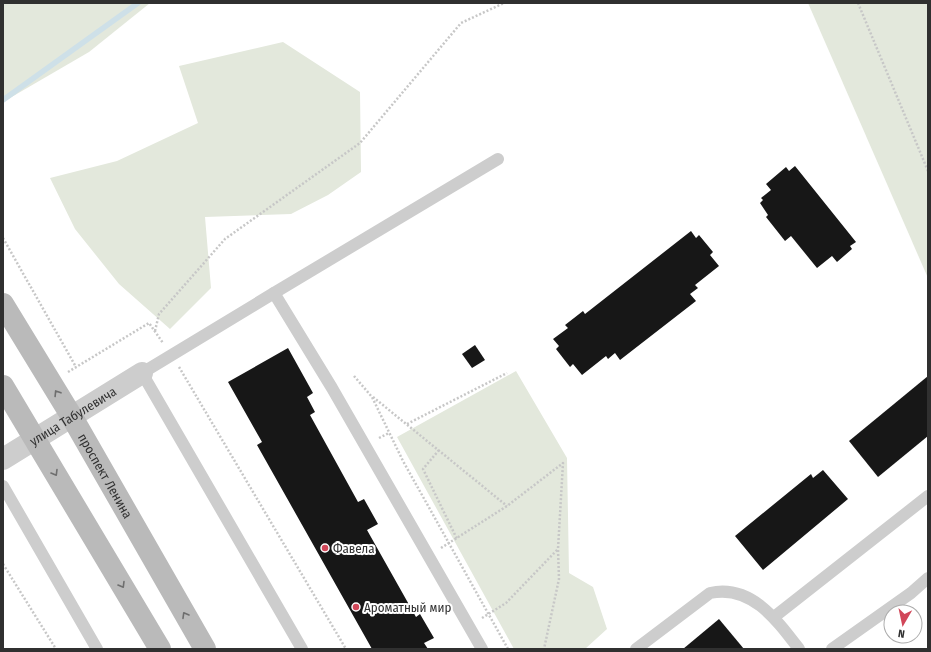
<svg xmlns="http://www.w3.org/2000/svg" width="931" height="652" font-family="'Fira Sans Condensed',sans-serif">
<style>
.green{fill:#e3e8dc}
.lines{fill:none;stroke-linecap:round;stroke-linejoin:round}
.stream{stroke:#cee0e8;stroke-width:5.5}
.building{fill:#171717}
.path{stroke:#c7c7c7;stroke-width:2.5;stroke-dasharray:2 2;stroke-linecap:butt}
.lane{stroke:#cdcdcd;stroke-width:12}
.street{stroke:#cdcdcd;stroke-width:22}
.secondary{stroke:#bababa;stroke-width:22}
.oneway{stroke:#6e6e6e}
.poi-dot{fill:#d14759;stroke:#fff;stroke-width:1.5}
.labels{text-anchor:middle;stroke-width:4;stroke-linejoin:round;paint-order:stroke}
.street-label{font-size:13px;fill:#303030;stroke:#fff}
.poi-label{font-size:13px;fill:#303030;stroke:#fff;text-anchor:start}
</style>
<rect width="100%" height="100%" fill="#fff"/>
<!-- green -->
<g class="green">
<path d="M 3,3 L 150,3 L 89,52 L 3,102 Z"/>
<path d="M 808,3 L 928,3 L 928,278 Z"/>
<path d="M 283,42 L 360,92 L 361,172 L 328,195 L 291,214 L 205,217 L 211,288 L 170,329 L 119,284 L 75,229 L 50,178 L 117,161 L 198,123 L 179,66 Z"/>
<path d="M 516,371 L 567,458 L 569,573 L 593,587 L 607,629 L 585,649 L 514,649 L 397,437 Z"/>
</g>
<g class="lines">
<!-- stream -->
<path class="stream" d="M 3,100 L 138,3"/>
</g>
<!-- building -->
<g class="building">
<path d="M 795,166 L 856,242 L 850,246 L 852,249 L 837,262 L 832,256 L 817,268 L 791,236 L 785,241 L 766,217 L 768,215 L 760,203 L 763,200 L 761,198 L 771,190 L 766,184 L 786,167 L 789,171 Z"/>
<path d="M 691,231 L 696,238 L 699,235 L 713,252 L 710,255 L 719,266 L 695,285 L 698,288 L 690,294 L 696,301 L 620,360 L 615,353 L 608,359 L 606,356 L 582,375 L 573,364 L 570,367 L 556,349 L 559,346 L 553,339 L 568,328 L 565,325 L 583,311 L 585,314 Z"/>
<path d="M 475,345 L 485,360 L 472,368 L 462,354 Z"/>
<path d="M 288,348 L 313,393 L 307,397 L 315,412 L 310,415 L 358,502 L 364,499 L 378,524 L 367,530 L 416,617 L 420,614 L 434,638 L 424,643 L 428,649 L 372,649 L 257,445 L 262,442 L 228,382 Z"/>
<path d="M 928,376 L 928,436 L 878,477 L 849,441 Z"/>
<path d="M 823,470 L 848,499 L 763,570 L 735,536 L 811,474 L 813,478 Z"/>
<path d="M 719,619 L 744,649 L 683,649 Z"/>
</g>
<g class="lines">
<!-- path -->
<g class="path">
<path d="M 858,3 L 928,171"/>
<path d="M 3,238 L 76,367"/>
<path d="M 155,331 L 159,314 L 225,239 L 360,143 L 461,23 L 504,3"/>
<path d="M 179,367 L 346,649"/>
<path d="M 68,372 L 149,323 L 163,343"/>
<path d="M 354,376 L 372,397 L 403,461 L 508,649"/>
<path d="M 373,397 L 507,506"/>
<path d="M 407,424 L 507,373"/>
<path d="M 379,438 L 389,433"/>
<path d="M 439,450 L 423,469 L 457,539"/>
<path d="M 441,548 L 507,506 L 563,463 L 558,549 L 559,579 L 544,649"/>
<path d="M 3,564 L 56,649"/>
<path d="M 482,618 L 506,603 L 558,549"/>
</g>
<!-- lane -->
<g class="lane">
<path d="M 274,293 L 498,159"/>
<path d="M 3,486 L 97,649"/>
<path d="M 774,617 L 928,496"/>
<path d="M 302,649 L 142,373 L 274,293 L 332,388 L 482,649"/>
<path d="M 636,649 L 710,593 C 751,584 777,620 799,649"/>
<path d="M 832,649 L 911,593 L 928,578"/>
</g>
<!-- street -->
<path class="street" id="s1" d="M 3,459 L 142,373"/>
<!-- secondary -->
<g class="secondary">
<path id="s2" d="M 3,304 L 72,417 L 205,649"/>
<path d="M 3,386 L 160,649"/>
</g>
</g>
<!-- one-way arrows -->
<defs><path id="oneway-chevron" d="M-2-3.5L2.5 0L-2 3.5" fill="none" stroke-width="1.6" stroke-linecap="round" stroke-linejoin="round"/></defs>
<g class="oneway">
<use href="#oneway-chevron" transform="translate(57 393) rotate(-122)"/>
<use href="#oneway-chevron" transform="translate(55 473) rotate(59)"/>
<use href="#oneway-chevron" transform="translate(122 585) rotate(59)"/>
<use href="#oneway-chevron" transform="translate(185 615) rotate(-120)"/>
</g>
<!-- markers -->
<g class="poi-dot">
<circle cx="325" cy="548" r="4"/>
<circle cx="356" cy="607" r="4"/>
</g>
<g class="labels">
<!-- street labels -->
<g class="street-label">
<text dy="5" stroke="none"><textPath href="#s1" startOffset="82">улица Табулевича</textPath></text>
<text dy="5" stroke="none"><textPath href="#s2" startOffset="200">проспект Ленина</textPath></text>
</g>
<!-- poi labels -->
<g class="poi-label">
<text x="333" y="553">Фавела</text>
<text x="364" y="612">Ароматный мир</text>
</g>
</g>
<!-- border -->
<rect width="931" height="652" fill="none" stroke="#303030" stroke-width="8"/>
<!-- north arrow -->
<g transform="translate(903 624) rotate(189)"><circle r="19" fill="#ffffff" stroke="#acacac"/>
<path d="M0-3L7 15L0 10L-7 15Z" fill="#d14759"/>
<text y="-6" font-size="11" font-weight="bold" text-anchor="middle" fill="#303030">N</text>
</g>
</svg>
